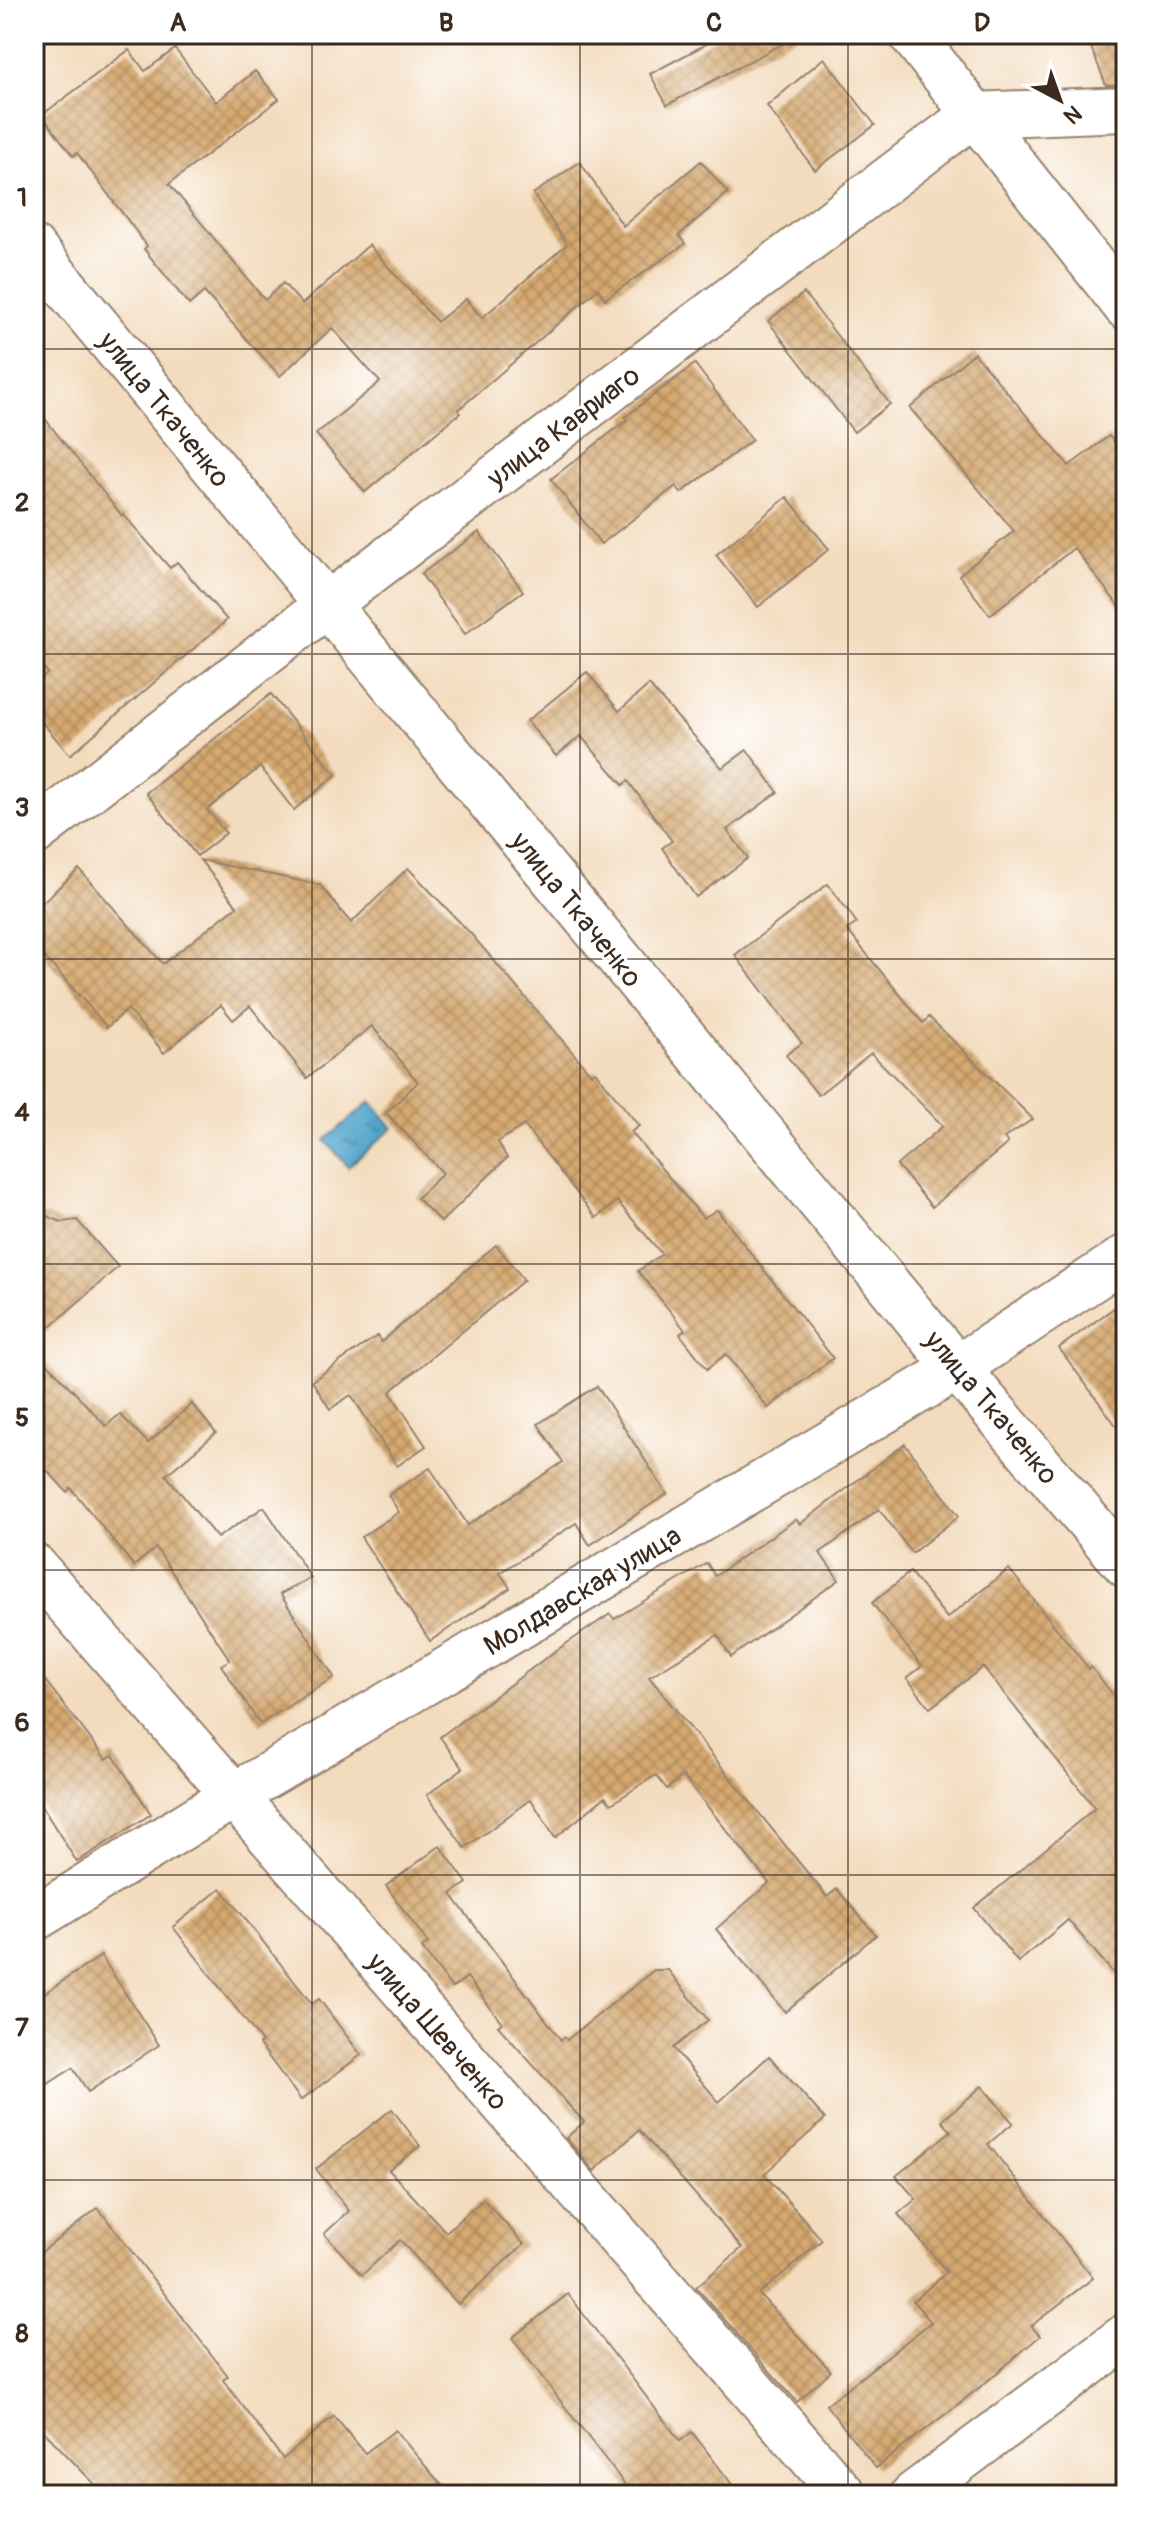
<svg xmlns="http://www.w3.org/2000/svg" width="1160" height="2529" font-family="Pangolin,sans-serif">
<style>
.water{fill:url(#water-ripples);stroke:#466775;stroke-width:2}
.building{fill:url(#building-cross-hatch)}
.lines{fill:none;stroke-linecap:round;stroke-linejoin:round}
.minor-casing{stroke:#97826e;stroke-width:48}
.minor{stroke:#fff;stroke-width:44}
.grid{fill:none;stroke:#3b2a1e;stroke-width:2;stroke-opacity:0.55}
.labels{text-anchor:middle;stroke-width:6;stroke-linejoin:round;paint-order:stroke}
.street-label{font-size:28px;fill:#3b2a1e;stroke:#fff}
.neatline{fill:none;stroke:#3b2a1e;stroke-width:3}
.grid-label{font-size:26px;text-anchor:middle;font-weight:bold;fill:#3b2a1e}
</style>
<defs>
<pattern id="water-ripples" width="26" height="14" patternUnits="userSpaceOnUse" patternTransform="scale(2)"><rect width="26" height="14" fill="#50a4cc"/><path d="M2 4q2-2 4 0t4 0M15 11q2-2 4 0t4 0" fill="none" stroke="#4486a5"/></pattern>
<pattern id="building-cross-hatch" width="8" height="8" patternUnits="userSpaceOnUse" patternTransform="scale(2)"><rect width="8" height="8" fill="#d6a970"/><path d="M0 0l8 8M0 8l8-8" fill="none" stroke="#af8a5b"/></pattern>
</defs>
<rect width="100%" height="100%" fill="#fff"/>
<filter id="ink" filterUnits="userSpaceOnUse"><feTurbulence type="fractalNoise" baseFrequency=".0125" numOctaves="2"/><feDisplacementMap in="SourceGraphic" scale="16" xChannelSelector="R" yChannelSelector="G"/><feConvolveMatrix kernelMatrix="1 2 1 2 8 2 1 2 1" color-interpolation-filters="sRGB"/></filter>
<filter id="wash" filterUnits="userSpaceOnUse"><feTurbulence type="fractalNoise" baseFrequency=".006" numOctaves="4" result="noise"/><feDisplacementMap in="SourceGraphic" scale="32" xChannelSelector="R" yChannelSelector="G"/><feGaussianBlur stdDeviation="1.8" result="paint"/><feColorMatrix in="noise" values="0 0 0 0 0 0 0 0 0 0 0 0 0 0 0 0 0 1.4 0 .05"/><feComposite in="paint" operator="in"/></filter>
<g filter="url(#wash)">
<rect width="100%" height="100%" fill="#f3dbbd"/>
<!-- water -->
<path class="water" d="M 371,1101 L 393,1128 L 348,1167 L 325,1140 Z"/>
<g id="blocks">
<!-- building -->
<g class="building">
<path d="M 725,34 L 801,34 L 667,105 L 650,74 Z"/>
<path d="M 1109,34 L 1126,34 L 1126,84 L 1106,85 L 1089,42 Z"/>
<path d="M 175,49 L 216,102 L 255,71 L 279,99 L 169,184 L 265,300 L 283,283 L 302,304 L 369,245 L 437,322 L 466,299 L 482,318 L 567,244 L 533,194 L 580,162 L 623,226 L 701,161 L 728,193 L 679,235 L 685,244 L 605,299 L 598,289 L 458,410 L 460,413 L 365,492 L 316,434 L 380,382 L 332,328 L 280,376 L 204,292 L 189,305 L 144,249 L 147,246 L 77,153 L 73,156 L 42,115 L 129,50 L 145,71 Z"/>
<path d="M 824,58 L 875,125 L 815,170 L 767,106 Z"/>
<path d="M 804,293 L 890,404 L 854,432 L 768,321 Z"/>
<path d="M 974,353 L 1069,466 L 1109,436 L 1126,458 L 1126,615 L 1074,548 L 990,615 L 959,575 L 1014,531 L 910,408 Z"/>
<path d="M 695,364 L 752,440 L 681,493 L 676,486 L 601,544 L 551,479 L 627,420 L 625,417 Z"/>
<path d="M 34,405 L 122,516 L 123,514 L 170,568 L 177,562 L 227,620 L 70,755 L 34,713 L 34,686 L 48,673 L 34,657 Z"/>
<path d="M 787,497 L 829,549 L 758,607 L 716,555 Z"/>
<path d="M 479,532 L 523,591 L 465,634 L 421,574 Z"/>
<path d="M 587,672 L 619,711 L 649,685 L 722,768 L 747,750 L 778,792 L 727,830 L 748,858 L 696,897 L 662,848 L 672,841 L 628,781 L 623,785 L 581,736 L 556,756 L 527,721 Z"/>
<path d="M 271,694 L 336,775 L 294,810 L 260,767 L 207,810 L 226,833 L 197,856 L 146,793 Z"/>
<path d="M 200,860 L 320,885 L 351,923 L 408,868 L 471,934 L 591,1074 L 595,1071 L 639,1126 L 631,1132 L 703,1218 L 717,1210 L 833,1358 L 768,1408 L 726,1354 L 707,1369 L 680,1334 L 685,1330 L 638,1271 L 662,1254 L 617,1201 L 596,1218 L 524,1125 L 498,1142 L 507,1158 L 441,1222 L 417,1198 L 443,1173 L 386,1113 L 418,1082 L 372,1026 L 307,1078 L 250,1006 L 233,1020 L 221,1005 L 164,1053 L 128,1009 L 107,1027 L 34,945 L 34,910 L 79,869 L 163,964 L 237,906 Z"/>
<path d="M 828,884 L 857,923 L 847,930 L 923,1023 L 929,1017 L 1033,1119 L 1004,1138 L 1008,1143 L 932,1207 L 897,1165 L 943,1126 L 871,1053 L 818,1095 L 786,1055 L 802,1043 L 735,955 Z"/>
<path d="M 34,1211 L 62,1222 L 77,1220 L 118,1267 L 34,1341 Z"/>
<path d="M 496,1245 L 524,1280 L 390,1392 L 426,1446 L 397,1466 L 351,1395 L 330,1409 L 312,1381 L 377,1336 L 381,1342 Z"/>
<path d="M 1126,1299 L 1126,1439 L 1059,1348 Z"/>
<path d="M 34,1349 L 106,1426 L 120,1414 L 148,1443 L 192,1404 L 216,1433 L 166,1475 L 217,1538 L 264,1507 L 311,1578 L 280,1594 L 334,1677 L 260,1724 L 221,1665 L 230,1660 L 156,1548 L 134,1566 L 71,1488 L 67,1492 L 34,1456 Z"/>
<path d="M 597,1386 L 667,1494 L 590,1545 L 576,1523 L 500,1573 L 510,1588 L 430,1641 L 361,1537 L 399,1512 L 388,1495 L 430,1468 L 468,1525 L 563,1462 L 538,1424 Z"/>
<path d="M 905,1444 L 959,1516 L 912,1553 L 879,1509 L 820,1553 L 839,1580 L 731,1657 L 718,1635 L 649,1677 L 827,1897 L 837,1889 L 876,1935 L 785,2012 L 716,1929 L 769,1883 L 683,1776 L 667,1789 L 656,1775 L 611,1804 L 605,1797 L 555,1838 L 531,1799 L 465,1848 L 427,1795 L 463,1768 L 440,1737 L 551,1654 L 610,1614 L 614,1619 L 707,1563 L 715,1576 L 796,1519 L 800,1524 Z"/>
<path d="M 1009,1569 L 1089,1669 L 1091,1667 L 1126,1711 L 1126,1988 L 1068,1920 L 1018,1962 L 974,1908 L 1095,1808 L 983,1667 L 930,1708 L 907,1678 L 922,1666 L 872,1603 L 910,1572 L 947,1618 Z"/>
<path d="M 34,1666 L 106,1759 L 113,1755 L 151,1814 L 77,1862 L 34,1794 Z"/>
<path d="M 440,1846 L 467,1883 L 451,1894 L 561,2040 L 564,2037 L 567,2040 L 654,1970 L 668,1970 L 708,2020 L 673,2048 L 719,2102 L 769,2056 L 825,2119 L 764,2174 L 822,2240 L 759,2294 L 831,2371 L 797,2402 L 696,2287 L 742,2248 L 639,2130 L 594,2171 L 566,2138 L 584,2122 L 498,2026 L 502,2023 L 467,1977 L 452,1988 L 422,1948 L 428,1943 L 386,1886 Z"/>
<path d="M 221,1888 L 312,2004 L 319,1999 L 361,2055 L 301,2100 L 259,2044 L 262,2042 L 173,1927 Z"/>
<path d="M 101,1956 L 159,2045 L 88,2092 L 73,2068 L 34,2093 L 34,2000 Z"/>
<path d="M 982,2086 L 1013,2123 L 988,2144 L 1093,2278 L 1031,2326 L 1040,2336 L 984,2384 L 876,2468 L 826,2405 L 931,2322 L 913,2301 L 947,2272 L 898,2214 L 916,2199 L 896,2176 L 951,2131 L 942,2121 Z"/>
<path d="M 392,2109 L 420,2146 L 389,2170 L 446,2232 L 483,2199 L 524,2244 L 458,2304 L 400,2240 L 362,2275 L 324,2234 L 349,2211 L 316,2169 Z"/>
<path d="M 98,2208 L 228,2376 L 223,2380 L 283,2459 L 334,2416 L 365,2453 L 395,2430 L 450,2495 L 105,2495 L 34,2421 L 34,2258 Z"/>
<path d="M 568,2294 L 680,2441 L 692,2432 L 740,2495 L 633,2495 L 512,2338 Z"/>
</g>
</g>
</g>
<g filter="url(#ink)">
<use href="#blocks" fill-opacity="0" stroke="#97826e" stroke-width="2"/>
<g class="lines">
<defs>
<g id="minor">
<path d="M 911,34 L 1126,307"/>
<path d="M 34,249 L 957,1368 L 1126,1565"/>
<path d="M 34,833 L 327,605 L 973,115 L 1126,109"/>
<path d="M 34,1566 L 844,2495"/>
<path d="M 34,1919 L 233,1796 L 957,1368 L 1126,1257"/>
<path d="M 913,2495 L 1126,2336"/>
</g>
</defs>
<!-- minor casing -->
<use href="#minor" class="minor-casing"/>
<!-- minor -->
<use href="#minor" class="minor"/>
</g>
</g>
<!-- grid -->
<path class="grid" d="M 312,34 L 312,2495M 580,34 L 580,2495M 848,34 L 848,2495M 34,349 L 1126,349M 34,654 L 1126,654M 34,959 L 1126,959M 34,1264 L 1126,1264M 34,1570 L 1126,1570M 34,1875 L 1126,1875M 34,2180 L 1126,2180"/>
<g class="labels">
<!-- street labels -->
<g class="street-label">
<text transform="translate(165 409) rotate(51)" y="10">улица Ткаченко</text>
<text transform="translate(563 426) rotate(-37)" y="10">улица Кавриаго</text>
<text transform="translate(577 909) rotate(51)" y="10">улица Ткаченко</text>
<text transform="translate(992 1407) rotate(50)" y="10">улица Ткаченко</text>
<text transform="translate(582 1590) rotate(-31)" y="10">Молдавская улица</text>
<text transform="translate(438 2031) rotate(49)" y="10">улица Шевченко</text>
</g>
</g>
<!-- margin -->
<rect width="1160" height="2529" fill="none" stroke="#fff" stroke-width="88"/>
<!-- north arrow -->
<g transform="translate(1060 100) rotate(139)" stroke="#ffffff" stroke-width="6" paint-order="stroke">
<path d="M0-6L14 30L0 20L-14 30Z" fill="#3b2a1e"/>
<text y="-12" font-size="22" font-weight="bold" text-anchor="middle" fill="#3b2a1e">N</text>
</g>
<rect x="44" y="44" width="1072" height="2441" class="neatline"/>
<g class="grid-label">
<text x="178" y="31">A</text>
<text x="446" y="31">B</text>
<text x="714" y="31">C</text>
<text x="982" y="31">D</text>
<text x="22" y="206">1</text>
<text x="22" y="511">2</text>
<text x="22" y="816">3</text>
<text x="22" y="1121">4</text>
<text x="22" y="1426">5</text>
<text x="22" y="1731">6</text>
<text x="22" y="2036">7</text>
<text x="22" y="2342">8</text>
</g>
</svg>
